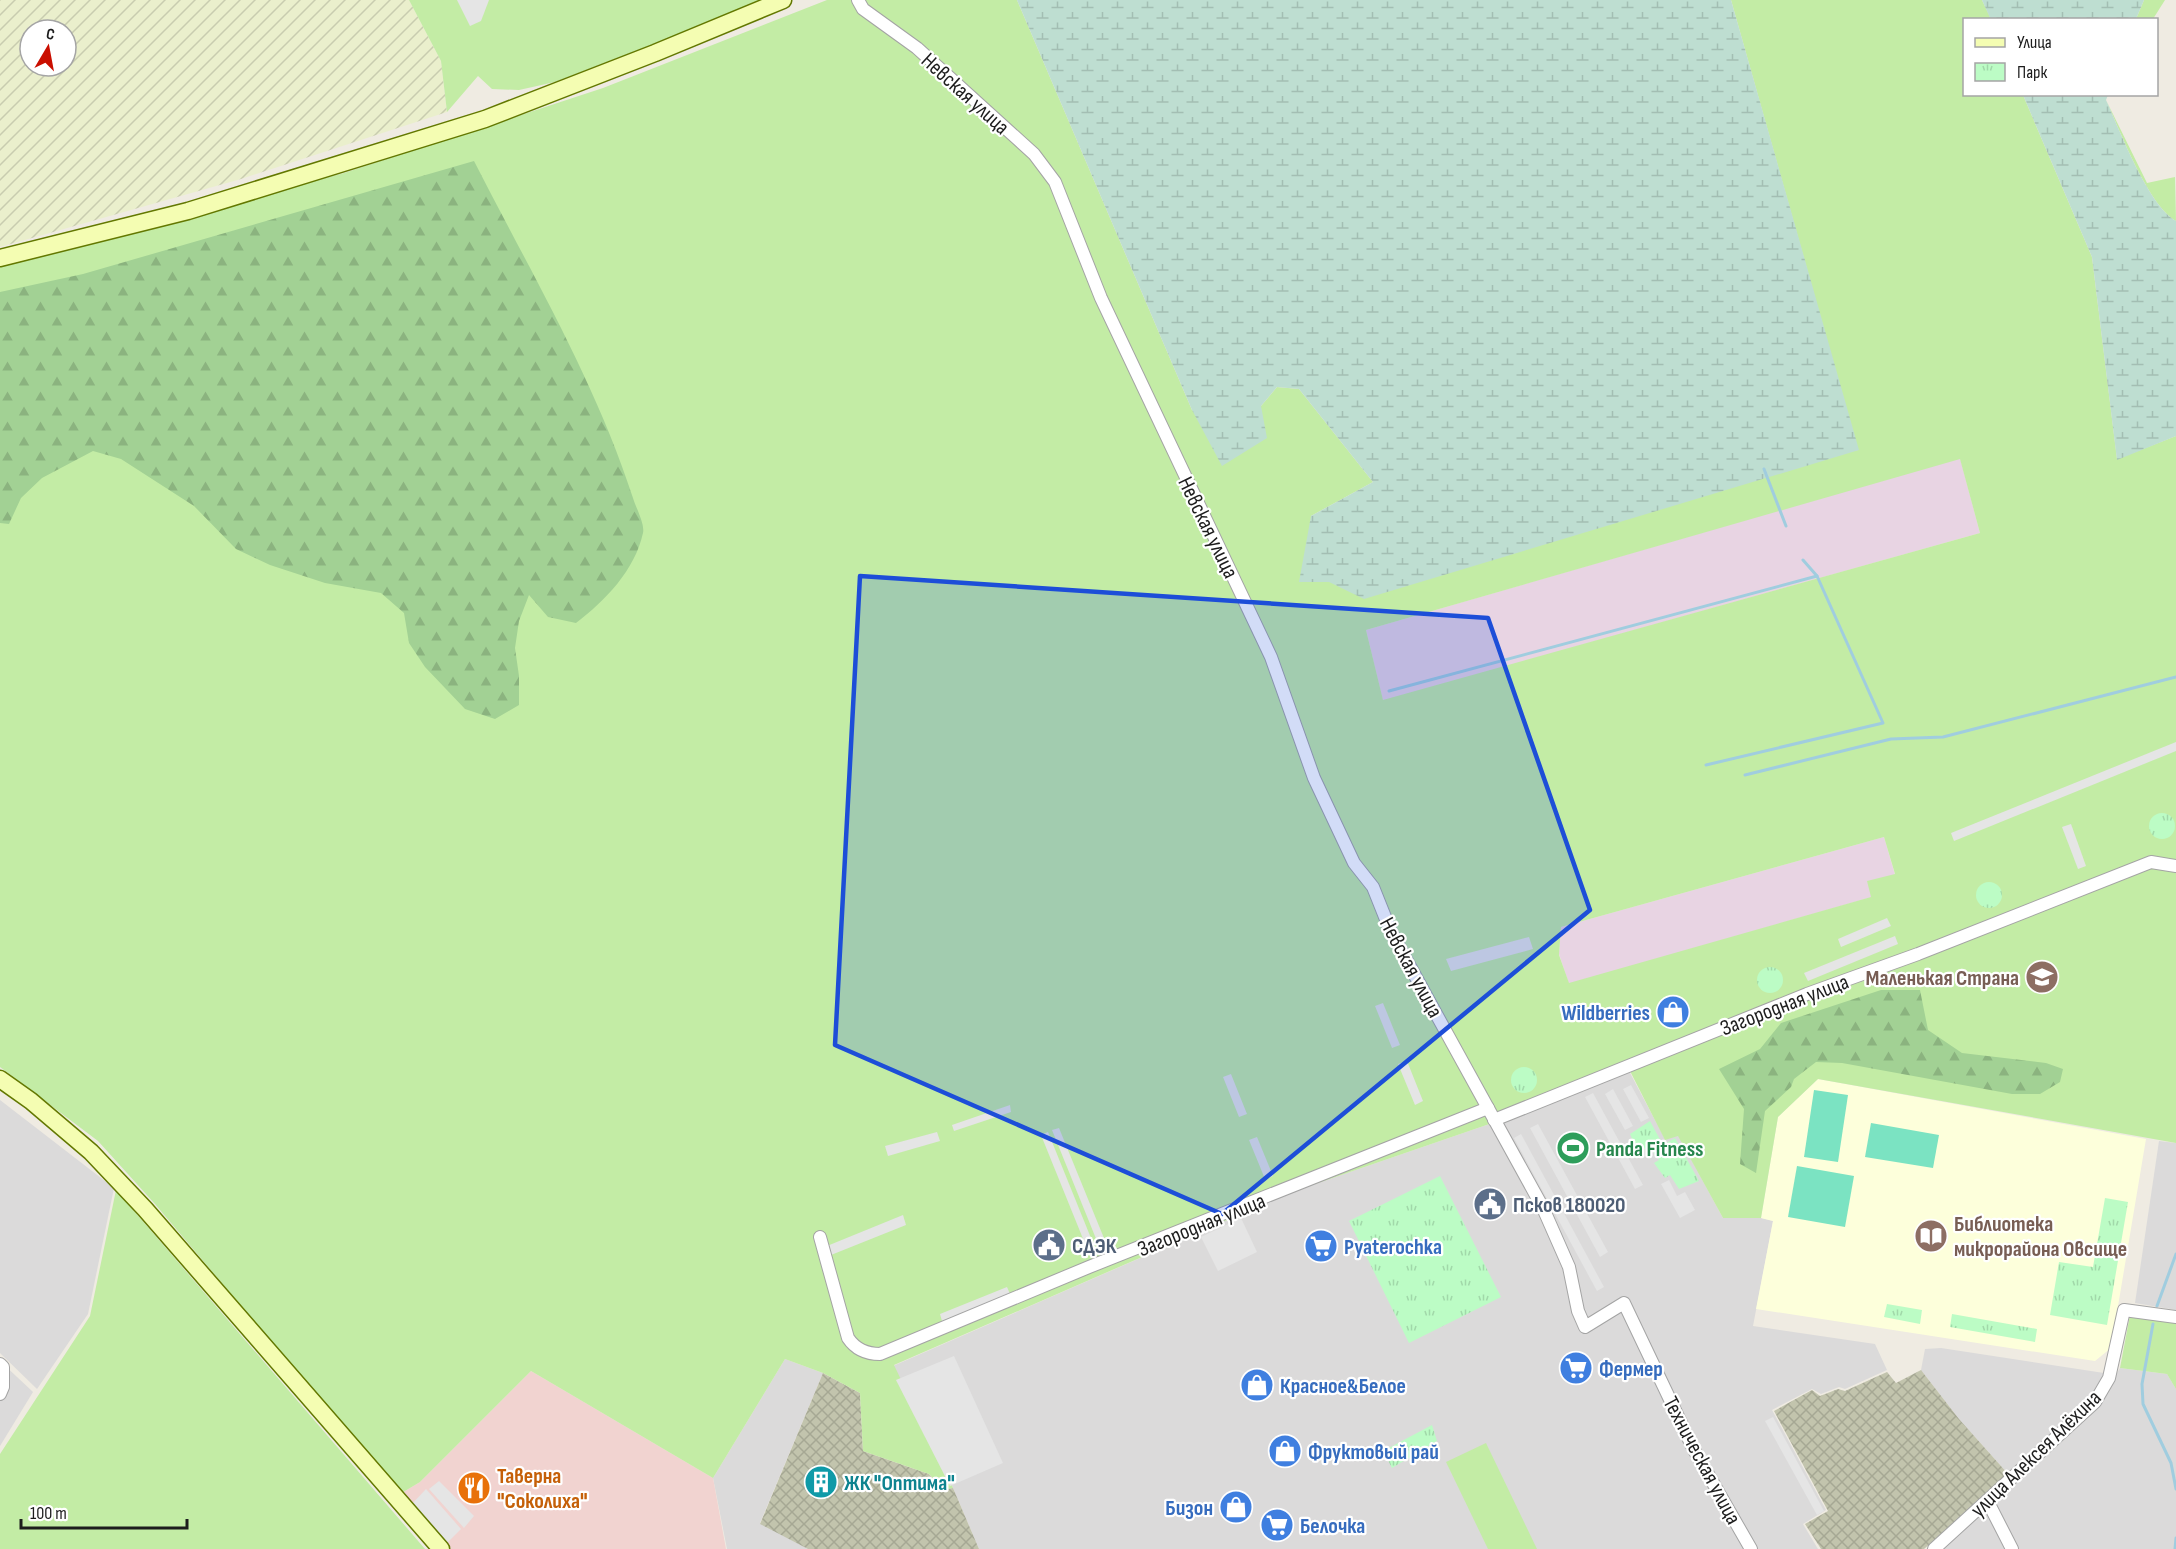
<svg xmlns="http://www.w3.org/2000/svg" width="2176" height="1549" font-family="'Sofia Sans Condensed',sans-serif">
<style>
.residential{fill:#dbdada}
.commercial{fill:#f1d3d0}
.industrial{fill:#e8d4e3}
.education{fill:#fdffdb}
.construction{fill:url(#construction-cross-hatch)}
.farmland{fill:url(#farmland-furrows);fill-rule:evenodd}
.grass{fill:#c3eca5;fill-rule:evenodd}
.forest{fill:url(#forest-firs)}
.wetland{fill:url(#wetland-marsh)}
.park{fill:url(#park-tufts)}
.pitch{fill:#7be3c2}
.parking{fill:#e5e5e5}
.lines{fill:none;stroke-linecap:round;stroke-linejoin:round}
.stream{stroke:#a0cddf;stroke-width:3}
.street-casing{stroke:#a4a4a4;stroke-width:14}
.secondary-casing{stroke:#637800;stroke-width:19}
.street{stroke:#fff;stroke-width:12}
.secondary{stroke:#f4fdb2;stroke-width:16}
.marked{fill:#1d4ed8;fill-opacity:0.2;stroke:#1d4ed8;stroke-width:4.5;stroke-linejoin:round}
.labels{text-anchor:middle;stroke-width:4.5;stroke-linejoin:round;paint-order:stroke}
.street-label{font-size:22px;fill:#1d1d1d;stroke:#fff}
.education-label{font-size:22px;font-weight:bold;fill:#785e54;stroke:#fff;text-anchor:end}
.shop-label{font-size:22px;font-weight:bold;fill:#366cbe;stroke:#fff;text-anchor:start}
.leisure-label{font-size:22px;font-weight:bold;fill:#27864d;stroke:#fff;text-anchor:start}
.service-label{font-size:22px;font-weight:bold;fill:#4e5e75;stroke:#fff;text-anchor:start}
.food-label{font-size:22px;font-weight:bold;fill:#c56008;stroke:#fff;text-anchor:start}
.culture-label{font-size:22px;font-weight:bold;fill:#0d838f;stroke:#fff;text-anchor:start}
</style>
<defs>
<pattern id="construction-cross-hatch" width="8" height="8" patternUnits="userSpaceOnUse" patternTransform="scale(1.5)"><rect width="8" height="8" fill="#c2c4ad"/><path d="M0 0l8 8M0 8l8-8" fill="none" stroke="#a6a894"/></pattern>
<pattern id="farmland-furrows" width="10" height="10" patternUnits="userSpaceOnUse" patternTransform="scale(1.5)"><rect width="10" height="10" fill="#eaefcc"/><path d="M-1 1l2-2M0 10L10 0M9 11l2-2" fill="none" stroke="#c8ccaf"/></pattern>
<pattern id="forest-firs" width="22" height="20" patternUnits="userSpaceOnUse" patternTransform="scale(1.5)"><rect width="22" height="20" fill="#a2d194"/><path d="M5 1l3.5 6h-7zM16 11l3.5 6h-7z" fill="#8bb37f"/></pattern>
<pattern id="wetland-marsh" width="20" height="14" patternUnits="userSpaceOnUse" patternTransform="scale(1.5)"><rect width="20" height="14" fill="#beded1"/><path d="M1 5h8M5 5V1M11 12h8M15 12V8" fill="none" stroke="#a3beb3"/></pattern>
<pattern id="park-tufts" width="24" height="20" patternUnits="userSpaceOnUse" patternTransform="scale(1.5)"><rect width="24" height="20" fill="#bcfcc5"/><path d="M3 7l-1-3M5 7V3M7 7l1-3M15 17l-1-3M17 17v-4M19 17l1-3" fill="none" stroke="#a1d8a9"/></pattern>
</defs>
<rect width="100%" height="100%" fill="#efebe2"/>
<!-- residential -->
<g class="residential">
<path d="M 1629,1071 L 1665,1139 L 1678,1135 L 1723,1218 L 1761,1218 L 1773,1221 L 1753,1326 L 1875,1344 L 1887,1370 L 1845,1389 L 1839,1387 L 1821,1394 L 1812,1389 L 1772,1410 L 1826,1510 L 1803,1524 L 1818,1549 L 979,1549 L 953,1488 L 893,1366 L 1289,1193 L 1501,1120 Z"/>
<path d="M 0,1100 L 114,1188 L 88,1314 L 37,1389 L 0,1353 Z"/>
<path d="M 2159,1141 L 2176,1143 L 2176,1310 L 2135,1303 Z"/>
<path d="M 1941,1348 L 2104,1373 L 2089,1400 L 2009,1475 L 1959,1419 L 1921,1370 L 1925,1349 Z"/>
<path d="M 785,1359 L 823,1373 L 760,1523 L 808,1549 L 727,1549 L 713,1478 Z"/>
<path d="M 0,1361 L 33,1392 L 0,1446 Z"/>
<path d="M 2120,1368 L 2167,1374 L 2176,1389 L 2176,1549 L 2015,1549 L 1992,1505 L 2095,1409 Z"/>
<path d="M 1988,1509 L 2009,1549 L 1941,1549 Z"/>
</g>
<!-- commercial -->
<path class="commercial" d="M 531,1371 L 713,1478 L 726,1549 L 446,1549 L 400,1494 L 420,1482 Z"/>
<!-- industrial -->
<g class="industrial">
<path d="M 1960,458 L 1980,533 L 1383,701 L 1366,630 Z"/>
<path d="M 1884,837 L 1895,875 L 1872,897 L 1569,984 L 1559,954 L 1561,927 Z"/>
</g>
<!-- education -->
<path class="education" d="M 1818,1079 L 2146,1139 L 2111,1348 L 2095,1361 L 1756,1309 L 1773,1221 L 1761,1218 L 1778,1117 Z"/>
<!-- construction -->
<g class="construction">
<path d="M 1921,1370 L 1959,1419 L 2009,1475 L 1924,1549 L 1821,1549 L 1805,1524 L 1828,1511 L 1774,1411 L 1812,1390 L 1820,1396 L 1838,1389 L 1845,1391 L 1887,1372 L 1896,1383 Z"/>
<path d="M 823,1373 L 860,1393 L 863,1451 L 929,1474 L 944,1489 L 953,1488 L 979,1549 L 808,1549 L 760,1524 Z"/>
</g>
<!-- farmland -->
<path class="farmland" d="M 0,0 L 409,0 L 441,61 L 447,112 L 241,179 L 0,247 ZM 30,30 L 66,30 L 66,66 L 30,66 Z"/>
<!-- grass -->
<g class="grass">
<path d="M 409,0 L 768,0 L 555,82 L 519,90 L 492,89 L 478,76 L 447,112 L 441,61 Z"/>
<path d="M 827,0 L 1017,0 L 1192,410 L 1261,406 L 1277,387 L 1299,389 L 1373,482 L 1311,516 L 1858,450 L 1731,0 L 1982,0 L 1991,19 L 1964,20 L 1964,94 L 2023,95 L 2092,257 L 2117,459 L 2176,436 L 2176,1143 L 1818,1079 L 1778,1117 L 1761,1218 L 1723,1218 L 1678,1136 L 1665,1140 L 1630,1071 L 1501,1120 L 1289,1193 L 894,1365 L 953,1488 L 944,1489 L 929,1474 L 863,1451 L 860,1393 L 823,1373 L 785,1359 L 713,1478 L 531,1371 L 420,1482 L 400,1494 L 155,1204 L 98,1141 L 0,1067 L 0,264 L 344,173 L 603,88 ZM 1960,459 L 1980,533 L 1383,700 L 1366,630 ZM 1884,837 L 1895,874 L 1867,881 L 1871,897 L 1569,983 L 1559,955 L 1561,927 Z"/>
<path d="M 2144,0 L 2165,0 L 2153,19 L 2136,19 Z"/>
<path d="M 2109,95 L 2106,100 L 2147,183 L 2175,177 L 2176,221 C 2148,205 2120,131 2106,100 Z"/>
<path d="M 116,1190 L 425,1549 L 0,1549 L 0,1454 L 90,1316 Z"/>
<path d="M 2130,1315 L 2176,1322 L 2176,1389 L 2167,1374 L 2120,1368 Z"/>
<path d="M 1486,1443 L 1537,1549 L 1488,1549 L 1446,1462 Z"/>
</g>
<!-- forest -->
<g class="forest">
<path d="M 474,161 C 530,271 595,380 633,498 C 636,508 645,524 643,533 C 635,570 605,601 576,623 L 548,617 L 529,595 L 519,621 L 515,648 L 519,676 L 519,705 L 495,719 L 465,709 L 425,667 L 409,643 L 404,613 L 381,593 L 325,583 L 270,565 L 236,549 L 194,506 L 121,459 L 93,451 L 42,478 L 21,498 L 9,524 L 0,523 L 0,292 L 83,274 Z"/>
<path d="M 1881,990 L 1920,990 L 1928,1030 L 1962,1053 L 2046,1063 L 2063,1069 L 2060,1082 L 2040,1094 L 2012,1094 L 1842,1063 L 1816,1062 L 1794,1079 L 1791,1087 L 1765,1111 L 1756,1173 L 1740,1164 L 1744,1109 L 1719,1069 L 1760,1049 L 1781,1023 Z"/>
</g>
<!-- wetland -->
<g class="wetland">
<path d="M 1017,0 L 1731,0 L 1859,450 L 1364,599 L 1329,582 L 1299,582 L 1311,516 L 1373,482 L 1299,389 L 1277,387 L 1261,406 L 1267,438 L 1222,466 L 1192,410 Z"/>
<path d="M 1982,0 L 2144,0 L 2136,19 L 1991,20 Z"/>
<path d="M 2023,95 L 2108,95 L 2106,100 C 2120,131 2148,205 2176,221 L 2176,436 L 2117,460 L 2092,257 Z"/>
</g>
<!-- park -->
<g class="park">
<circle cx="2162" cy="826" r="13"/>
<circle cx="1989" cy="895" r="13"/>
<circle cx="1770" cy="980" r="13"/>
<circle cx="1524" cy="1080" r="13"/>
<path d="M 1650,1121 L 1663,1145 L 1675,1138 L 1699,1181 L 1679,1189 L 1670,1175 L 1665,1178 L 1654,1163 L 1659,1160 L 1652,1150 L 1646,1148 L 1638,1152 L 1630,1134 Z"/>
<path d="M 1440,1176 L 1501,1297 L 1409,1343 L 1349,1221 Z"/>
<path d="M 2105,1198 L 2128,1202 L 2107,1325 L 2050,1315 L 2059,1262 L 2093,1267 Z"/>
<path d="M 1887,1304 L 1922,1310 L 1920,1324 L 1884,1317 Z"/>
<path d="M 1952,1314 L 2037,1329 L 2035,1342 L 1950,1327 Z"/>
<path d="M 1432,1425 L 1437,1441 L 1392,1468 L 1383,1451 Z"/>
</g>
<!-- pitch -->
<g class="pitch">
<path d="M 1814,1090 L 1848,1095 L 1838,1162 L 1804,1157 Z"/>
<path d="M 1871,1123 L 1939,1135 L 1933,1168 L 1865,1157 Z"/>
<path d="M 1797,1166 L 1854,1176 L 1845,1227 L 1788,1217 Z"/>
</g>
<!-- parking -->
<g class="parking">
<path d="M 457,0 L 489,0 L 481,21 L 470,26 Z"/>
<path d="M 2176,742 L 2176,751 L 1954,841 L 1951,833 Z"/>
<path d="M 2071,824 L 2086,866 L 2078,869 L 2062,827 Z"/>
<path d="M 1887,918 L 1891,926 L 1841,947 L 1838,939 Z"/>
<path d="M 1895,936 L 1898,944 L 1808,981 L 1804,973 Z"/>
<path d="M 1529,937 L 1533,949 L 1451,971 L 1446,959 Z"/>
<path d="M 1383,1003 L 1400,1045 L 1392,1048 L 1375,1006 Z"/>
<path d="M 1407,1061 L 1423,1101 L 1415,1105 L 1398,1064 Z"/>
<path d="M 1231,1074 L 1247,1114 L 1239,1117 L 1223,1077 Z"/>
<path d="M 1631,1085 L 1649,1118 L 1641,1122 L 1623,1089 Z"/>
<path d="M 1613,1089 L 1633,1126 L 1625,1130 L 1605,1094 Z"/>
<path d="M 1593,1093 L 1643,1185 L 1635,1189 L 1585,1097 Z"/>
<path d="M 1010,1105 L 1011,1112 L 954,1131 L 952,1125 Z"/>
<path d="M 1538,1124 L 1608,1252 L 1600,1257 L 1530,1128 Z"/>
<path d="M 1059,1128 L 1108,1248 L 1101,1251 L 1052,1130 Z"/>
<path d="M 937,1132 L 940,1141 L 888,1156 L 885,1146 Z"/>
<path d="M 1048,1132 L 1097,1253 L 1090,1256 L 1041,1135 Z"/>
<path d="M 1521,1134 L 1604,1287 L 1597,1291 L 1514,1138 Z"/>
<path d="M 1257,1137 L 1273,1176 L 1265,1179 L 1249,1140 Z"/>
<path d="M 1669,1180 L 1677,1196 L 1685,1192 L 1695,1210 L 1680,1218 L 1661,1184 Z"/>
<path d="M 903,1215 L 906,1225 L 831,1255 L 827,1246 Z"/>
<path d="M 1241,1218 L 1257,1252 L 1218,1271 L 1201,1237 Z"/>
<path d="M 1007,1287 L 1010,1294 L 942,1321 L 940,1314 Z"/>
<path d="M 954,1356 L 1003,1463 L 950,1486 L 896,1380 Z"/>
<path d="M 1773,1417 L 1824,1511 L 1817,1515 L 1765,1421 Z"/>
<path d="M 439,1481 L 474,1516 L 464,1528 L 429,1489 Z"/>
<path d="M 426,1489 L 461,1529 L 444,1546 L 410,1506 Z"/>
</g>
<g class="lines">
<!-- stream -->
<g class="stream">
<path d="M 1764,469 L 1786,526"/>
<path d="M 1389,691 L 1817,576"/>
<path d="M 1706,765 L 1883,723 L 1817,576 L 1803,560"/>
<path d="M 1745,775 L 1891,739 L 1943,737 L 2176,677"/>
<path d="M 2157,1306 L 2176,1254"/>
<path d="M 2153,1324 L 2142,1384 L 2143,1404 L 2171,1463 L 2176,1489"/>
<path d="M 2175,1549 L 2176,1538"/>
</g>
<defs>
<g id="street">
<path d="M 858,0 L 863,9 L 917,48 L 1034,154 L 1055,182 L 1101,298 L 1271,657 L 1314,778 L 1354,863 L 1373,887 L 1391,932 L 1543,1208 L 1569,1267 L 1578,1311 L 1585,1327 L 1624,1303 L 1693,1448 L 1751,1549"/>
<path d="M 1494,1120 L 1807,994 L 1918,954 L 2151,862 L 2176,866"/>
<path d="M 820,1237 L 848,1338 C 856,1350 867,1354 880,1354 L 1089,1267 L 1488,1108"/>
<path d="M 0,1364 L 3,1367 L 3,1387 L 0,1394"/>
<path d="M 1988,1502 L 2012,1549"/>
<path d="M 1934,1549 L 2095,1402 L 2109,1378 L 2124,1310 L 2176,1317"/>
</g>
<g id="secondary">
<path d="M 0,258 L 188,211 L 485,119 L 655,53 L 783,0"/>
<path d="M 0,1079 L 31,1101 L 91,1152 L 145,1209 L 441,1549"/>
</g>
</defs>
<!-- street casing -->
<use href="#street" class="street-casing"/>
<!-- secondary casing -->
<use href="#secondary" class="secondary-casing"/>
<!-- street -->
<use href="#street" class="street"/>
<!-- secondary -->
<use href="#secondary" class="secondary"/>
</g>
<!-- marked area -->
<path class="marked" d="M 860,576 L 1488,618 L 1590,910 L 1222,1214 L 835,1045 Z"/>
<!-- icons -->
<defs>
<symbol id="school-disc" viewBox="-11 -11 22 22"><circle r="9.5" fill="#8d6e63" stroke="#fff"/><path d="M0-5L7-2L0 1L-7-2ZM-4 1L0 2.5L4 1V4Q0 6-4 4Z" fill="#fff"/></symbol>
<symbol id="shop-disc" viewBox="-11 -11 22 22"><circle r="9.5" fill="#3f7fe0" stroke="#fff"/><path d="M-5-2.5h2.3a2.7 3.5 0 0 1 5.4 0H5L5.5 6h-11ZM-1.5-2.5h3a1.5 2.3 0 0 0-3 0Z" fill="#fff"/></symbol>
<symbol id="stadium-disc" viewBox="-11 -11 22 22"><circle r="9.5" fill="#2e9e5b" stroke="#fff"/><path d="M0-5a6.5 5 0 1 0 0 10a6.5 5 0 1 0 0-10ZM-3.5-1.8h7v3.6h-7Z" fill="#fff"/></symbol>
<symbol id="civic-disc" viewBox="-11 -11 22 22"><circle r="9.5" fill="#5c6f8a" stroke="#fff"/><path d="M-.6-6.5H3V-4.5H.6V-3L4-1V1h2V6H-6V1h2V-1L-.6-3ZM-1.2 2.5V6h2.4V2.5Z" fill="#fff"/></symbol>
<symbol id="library-disc" viewBox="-11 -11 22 22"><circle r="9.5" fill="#8d6e63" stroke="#fff"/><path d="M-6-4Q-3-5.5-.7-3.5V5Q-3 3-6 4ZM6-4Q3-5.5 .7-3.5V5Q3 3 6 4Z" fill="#fff"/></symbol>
<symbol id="supermarket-disc" viewBox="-11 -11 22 22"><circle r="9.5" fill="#3f7fe0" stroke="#fff"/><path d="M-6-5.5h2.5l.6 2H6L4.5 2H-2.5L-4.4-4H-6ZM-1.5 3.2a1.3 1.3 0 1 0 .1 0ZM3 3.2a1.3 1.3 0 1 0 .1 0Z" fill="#fff"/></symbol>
<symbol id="building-disc" viewBox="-11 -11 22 22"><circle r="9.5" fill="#0f9aa8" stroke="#fff"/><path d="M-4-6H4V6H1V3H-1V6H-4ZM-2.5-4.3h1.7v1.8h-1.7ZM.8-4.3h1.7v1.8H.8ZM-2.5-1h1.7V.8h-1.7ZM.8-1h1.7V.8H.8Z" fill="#fff"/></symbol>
<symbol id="restaurant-disc" viewBox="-11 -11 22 22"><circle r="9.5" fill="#e8710a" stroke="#fff"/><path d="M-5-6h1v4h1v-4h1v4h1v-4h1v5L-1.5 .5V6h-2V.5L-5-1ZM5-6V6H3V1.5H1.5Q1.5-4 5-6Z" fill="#fff"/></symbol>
</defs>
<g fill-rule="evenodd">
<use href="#school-disc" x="2023" y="958" width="38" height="38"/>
<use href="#shop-disc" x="1654" y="993" width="38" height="38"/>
<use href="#stadium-disc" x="1554" y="1129" width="38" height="38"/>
<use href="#civic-disc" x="1471" y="1185" width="38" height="38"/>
<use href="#library-disc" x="1912" y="1217" width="38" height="38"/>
<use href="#civic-disc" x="1030" y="1226" width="38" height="38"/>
<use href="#supermarket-disc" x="1302" y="1227" width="38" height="38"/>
<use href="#supermarket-disc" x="1557" y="1349" width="38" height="38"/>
<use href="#shop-disc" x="1238" y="1366" width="38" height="38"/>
<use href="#shop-disc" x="1266" y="1432" width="38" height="38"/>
<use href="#building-disc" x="802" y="1463" width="38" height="38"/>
<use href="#restaurant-disc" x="455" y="1469" width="38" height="38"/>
<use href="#shop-disc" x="1217" y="1488" width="38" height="38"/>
<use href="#supermarket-disc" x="1258" y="1506" width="38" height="38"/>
</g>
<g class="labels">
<!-- street labels -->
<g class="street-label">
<text transform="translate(966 93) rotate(42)" y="8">Невская улица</text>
<text transform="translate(1209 527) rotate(64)" y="8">Невская улица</text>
<text transform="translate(1412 967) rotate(62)" y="8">Невская улица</text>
<text transform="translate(1784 1004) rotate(-21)" y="8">Загородная улица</text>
<text transform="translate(1201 1224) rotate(-22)" y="8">Загородная улица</text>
<text transform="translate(2035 1453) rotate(-44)" y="8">улица Алексея Алёхина</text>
<text transform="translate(1703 1460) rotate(62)" y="8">Техническая улица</text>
</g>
<!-- education labels -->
<g class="education-label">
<text x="2019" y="985">Маленькая Страна</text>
<text x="1954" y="1231" text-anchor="start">Библиотека<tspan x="1954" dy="25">микрорайона Овсище</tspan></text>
</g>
<!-- shop labels -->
<g class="shop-label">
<text x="1650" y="1020" text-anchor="end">Wildberries</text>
<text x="1344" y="1254">Pyaterochka</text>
<text x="1599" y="1376">Фермер</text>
<text x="1280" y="1393">Красное&amp;Белое</text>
<text x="1308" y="1459">Фруктовый рай</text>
<text x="1213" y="1515" text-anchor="end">Бизон</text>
<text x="1300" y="1533">Белочка</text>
</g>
<!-- leisure labels -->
<g class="leisure-label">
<text x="1596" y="1156">Panda Fitness</text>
</g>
<!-- service labels -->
<g class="service-label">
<text x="1513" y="1212">Псков 180020</text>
<text x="1072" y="1253">СДЭК</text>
</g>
<!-- food labels -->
<g class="food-label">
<text x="497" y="1483">Таверна<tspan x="497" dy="25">"Соколиха"</tspan></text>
</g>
<!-- culture labels -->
<g class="culture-label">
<text x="844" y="1490">ЖК "Оптима"</text>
</g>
</g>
<!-- legend -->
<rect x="1963" y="18" width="195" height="78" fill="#ffffff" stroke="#a5a5a5" stroke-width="1.5"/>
<rect x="1975" y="38" width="30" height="9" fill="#f4fdb2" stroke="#a5a5a5" stroke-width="1.5"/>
<text x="2017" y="48" font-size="18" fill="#1d1d1d">Улица</text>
<rect x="1975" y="63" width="30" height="18" fill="url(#park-tufts)" stroke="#a5a5a5" stroke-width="1.5"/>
<text x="2017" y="78" font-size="18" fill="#1d1d1d">Парк</text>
<!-- north arrow -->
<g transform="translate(48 48) rotate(10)"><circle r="28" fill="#ffffff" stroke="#a5a5a5" stroke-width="1.5"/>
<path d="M0-4.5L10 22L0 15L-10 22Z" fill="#ca0e00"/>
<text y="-9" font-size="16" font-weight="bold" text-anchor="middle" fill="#1d1d1d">С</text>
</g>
<!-- scale -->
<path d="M21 1519v9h166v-9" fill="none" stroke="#1d1d1d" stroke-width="3"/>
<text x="30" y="1519" font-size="18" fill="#1d1d1d" stroke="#ffffff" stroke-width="4.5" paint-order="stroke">100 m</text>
</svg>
